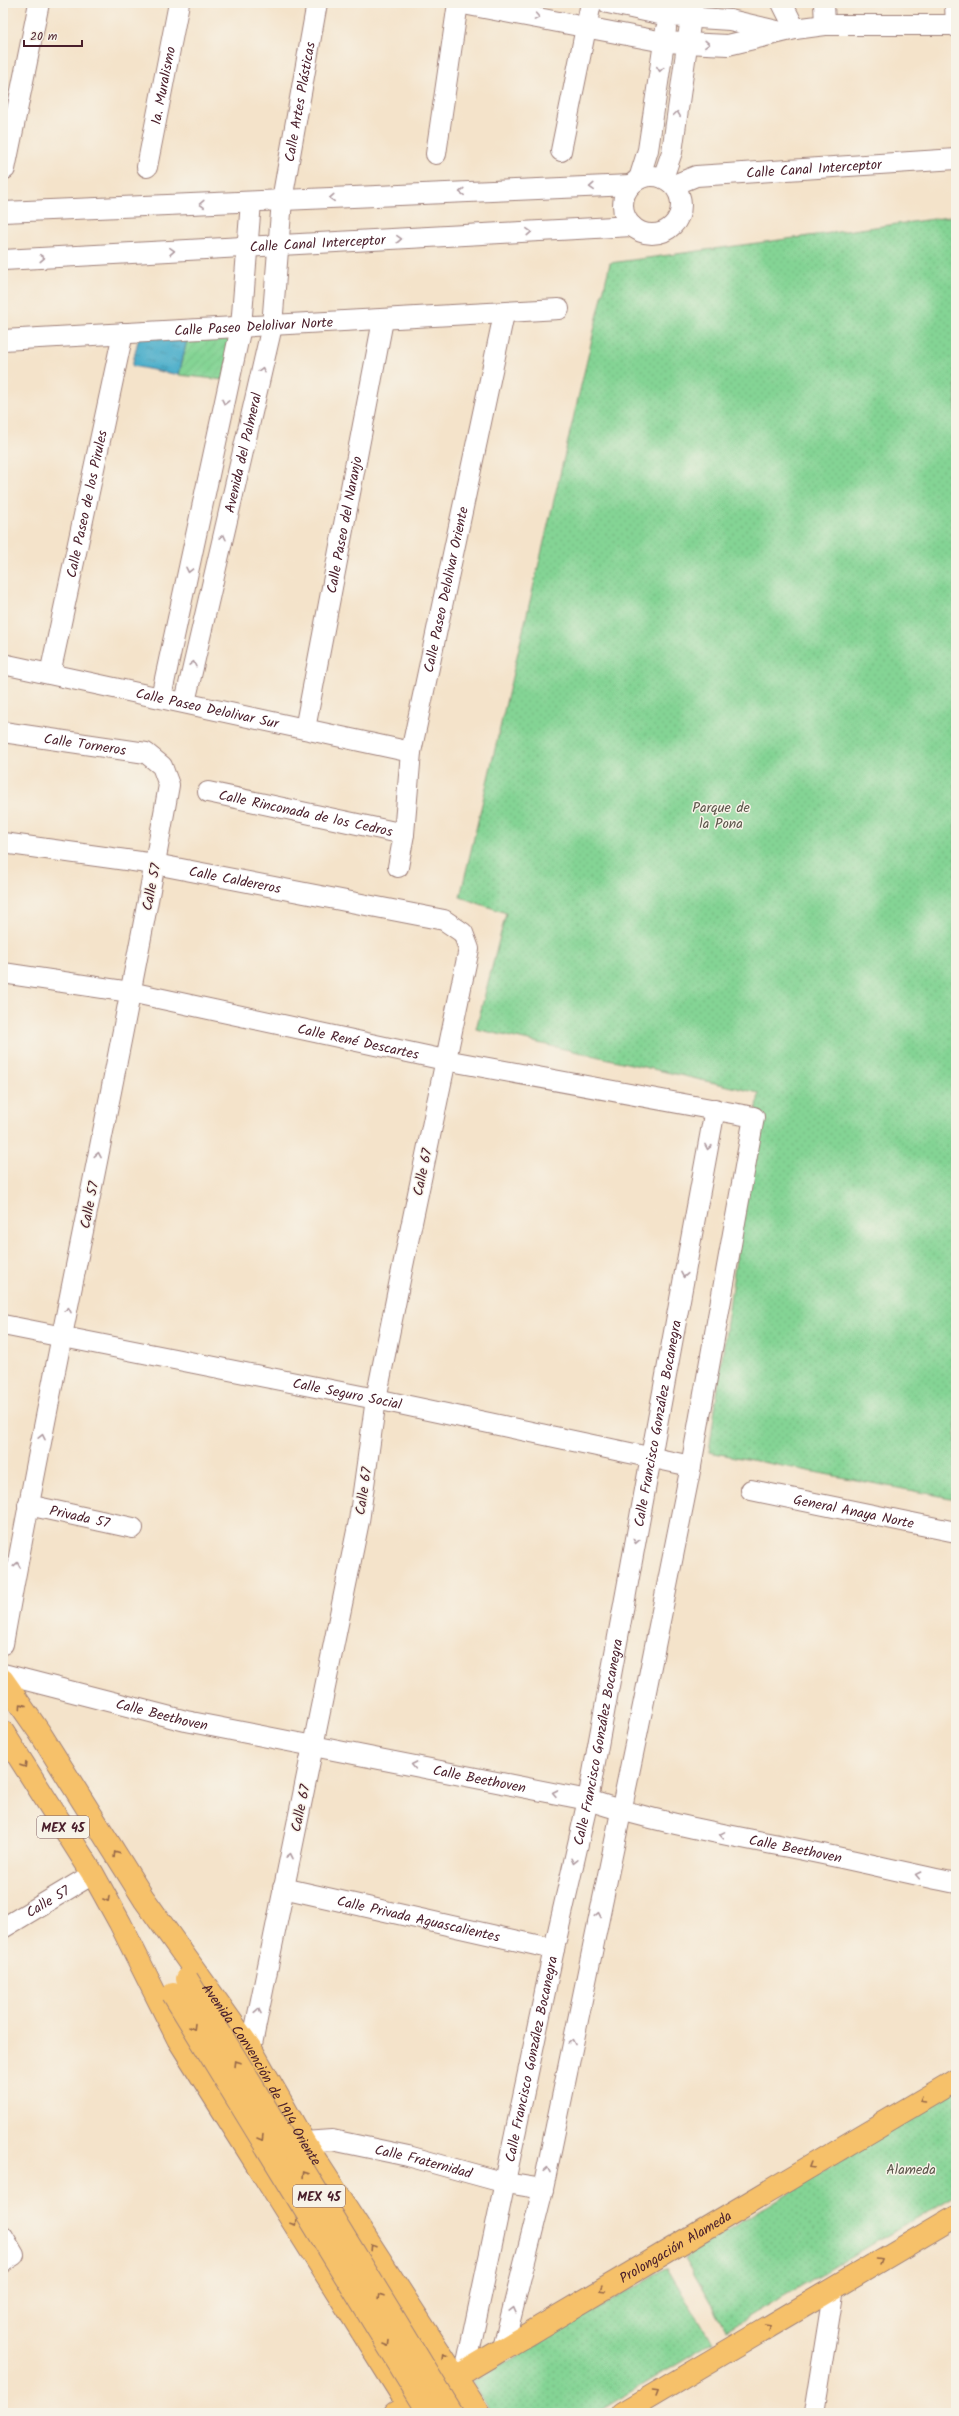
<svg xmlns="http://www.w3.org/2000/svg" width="959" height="2416" font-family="Kalam,sans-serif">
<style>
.park{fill:url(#park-dots);stroke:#677a60}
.garden{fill:url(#garden-furrows);stroke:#677a60}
.water{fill:url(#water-ripples);stroke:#4a667a}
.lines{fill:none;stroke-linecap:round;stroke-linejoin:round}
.minor-casing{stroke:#9f817a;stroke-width:22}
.major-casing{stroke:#9f817a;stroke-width:24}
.minor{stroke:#fff;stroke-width:20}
.major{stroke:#f6c16b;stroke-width:22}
.major-bridge-casing{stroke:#9f817a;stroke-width:24;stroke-linecap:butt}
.major-bridge{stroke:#f6c16b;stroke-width:22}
.oneway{stroke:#ae9aa0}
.oneway2{stroke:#976848}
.labels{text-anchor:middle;stroke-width:3;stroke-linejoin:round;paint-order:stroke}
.shield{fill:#f7f3e8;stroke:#7e5f64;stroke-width:1}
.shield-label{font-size:13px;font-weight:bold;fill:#4a1f2b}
.street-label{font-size:14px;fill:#4a1f2b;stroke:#f7f3e8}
.park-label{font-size:14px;fill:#5b554a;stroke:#f7f3e8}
</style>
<defs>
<pattern id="park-dots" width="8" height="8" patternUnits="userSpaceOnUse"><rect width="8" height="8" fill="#84d494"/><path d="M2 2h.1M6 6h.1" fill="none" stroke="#74b680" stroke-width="1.8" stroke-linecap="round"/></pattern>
<pattern id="garden-furrows" width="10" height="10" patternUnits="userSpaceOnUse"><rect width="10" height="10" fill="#84d494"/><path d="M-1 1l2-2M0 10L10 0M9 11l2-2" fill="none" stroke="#74b680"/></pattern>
<pattern id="water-ripples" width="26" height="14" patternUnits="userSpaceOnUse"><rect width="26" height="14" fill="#4baeca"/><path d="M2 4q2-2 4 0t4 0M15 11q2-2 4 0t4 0" fill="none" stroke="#408da4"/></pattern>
</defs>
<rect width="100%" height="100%" fill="#f7f3e8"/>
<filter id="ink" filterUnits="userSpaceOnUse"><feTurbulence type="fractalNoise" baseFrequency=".025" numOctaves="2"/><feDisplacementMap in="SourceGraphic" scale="8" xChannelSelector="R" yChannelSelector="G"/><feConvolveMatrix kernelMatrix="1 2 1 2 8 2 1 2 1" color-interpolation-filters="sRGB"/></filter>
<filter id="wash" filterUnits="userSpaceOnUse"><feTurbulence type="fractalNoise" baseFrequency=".012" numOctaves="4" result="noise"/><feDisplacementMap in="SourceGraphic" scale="16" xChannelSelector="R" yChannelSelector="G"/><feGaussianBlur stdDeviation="0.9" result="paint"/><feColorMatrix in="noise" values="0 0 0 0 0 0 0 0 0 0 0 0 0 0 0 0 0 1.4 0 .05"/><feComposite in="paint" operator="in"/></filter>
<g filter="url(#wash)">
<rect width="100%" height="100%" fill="#f4e3ca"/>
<!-- park -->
<g class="park">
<path d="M 956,216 L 956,1499 L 709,1452 L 759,1093 L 476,1029 L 506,913 L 460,897 L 610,263 Z"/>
<path d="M 956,2088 L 956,2195 L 726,2330 L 684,2258 Z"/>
<path d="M 667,2268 L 712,2342 L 596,2413 L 491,2413 L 473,2382 Z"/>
</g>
<!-- garden -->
<path class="garden" d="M 237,328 L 224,380 L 179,375 L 189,331 Z"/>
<!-- water -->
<path class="water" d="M 189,331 L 179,375 L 132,366 L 140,332 Z"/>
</g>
<g filter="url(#ink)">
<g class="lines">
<defs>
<g id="minor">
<path d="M 458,3 L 664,42 L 728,45 L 795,29 L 825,25 L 956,25"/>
<path d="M 608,3 L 668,16 L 730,20 L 777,31"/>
<path d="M 782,3 L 795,29"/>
<path d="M 824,3 L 825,25"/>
<path d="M 955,3 L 956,27"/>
<path d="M 561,151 L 591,3"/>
<path d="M 436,154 L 458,3"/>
<path id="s1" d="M 147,167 L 179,3"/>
<path d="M 5,169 L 39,3"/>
<circle cx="652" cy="205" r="29"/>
<path d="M 663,178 L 672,152 L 693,3"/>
<path d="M 639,179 L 648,150 L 666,29"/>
<path id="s2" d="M 674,185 L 696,176 L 956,159"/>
<path d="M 3,212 L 631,185"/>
<path id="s3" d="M 3,260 L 632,226"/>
<path id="s4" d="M 3,340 L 559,309"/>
<path id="s5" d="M 3,664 L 411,752"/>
<path id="s6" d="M 50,674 L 123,333"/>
<path d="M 161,697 L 241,327 L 251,202"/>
<path id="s7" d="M 185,702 L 272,326 L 282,200 L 317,3"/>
<path id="s8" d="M 305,729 L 383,320"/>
<path id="s9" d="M 3,732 L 146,753 L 162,766 L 169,785 C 119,1072 54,1357 3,1644"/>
<path id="s10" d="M 208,792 L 404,834"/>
<path id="s11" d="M 3,843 L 155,864 L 444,920 L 463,933 L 469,949 L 400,1280 L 376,1399 L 359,1521 L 251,2049"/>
<path id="s12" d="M 398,867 L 404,834 L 411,752 L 504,314"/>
<path id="s13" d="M 3,973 L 130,992 L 445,1060 L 754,1117 L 691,1466 L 645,1696 L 543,2189 L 503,2348"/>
<path id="s14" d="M 3,1325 L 376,1399 L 691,1466"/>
<path id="s15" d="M 751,1490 L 956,1532"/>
<path id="s16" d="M 28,1505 L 133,1528"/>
<path id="s17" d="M 3,1674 L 186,1721 L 588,1800 C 652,1821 717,1833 783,1846 C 841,1857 898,1871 956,1883"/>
<path id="s18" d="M 283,1888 L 554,1949"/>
<path id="s19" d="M 3,1928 L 93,1874"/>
<path id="s20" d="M 304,2142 L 332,2140 L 408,2156 L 506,2183 L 543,2189"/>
<path d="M 3,2236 L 14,2255 L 3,2262"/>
<path id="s21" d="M 465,2372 L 554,1949 L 588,1800 L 715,1109"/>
<path d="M 814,2413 L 834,2288"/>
</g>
<g id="major">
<path id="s22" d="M 3,1680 L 40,1733 L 144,1899 L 251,2049 L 304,2142 L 479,2413"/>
<path d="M 3,1732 L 93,1874 L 120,1923 L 178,2039 L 413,2413"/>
<path id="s23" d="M 395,2413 L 956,2080"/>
<path d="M 623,2413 L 956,2216"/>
</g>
</defs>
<!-- minor casing -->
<use href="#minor" class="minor-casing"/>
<!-- major casing -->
<use href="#major" class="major-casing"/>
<!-- minor -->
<use href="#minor" class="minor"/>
<!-- major -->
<use href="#major" class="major"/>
<defs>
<g id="major-bridge">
<path d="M 187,1979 L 452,2413"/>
<path d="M 173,1994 L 429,2413"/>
</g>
</defs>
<!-- major-bridge casing -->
<use href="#major-bridge" class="major-bridge-casing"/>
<!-- major-bridge -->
<use href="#major-bridge" class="major-bridge"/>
</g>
<!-- one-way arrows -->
<defs><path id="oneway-chevron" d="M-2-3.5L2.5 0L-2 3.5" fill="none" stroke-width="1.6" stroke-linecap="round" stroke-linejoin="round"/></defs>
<g class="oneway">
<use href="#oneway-chevron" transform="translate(537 17) rotate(10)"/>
<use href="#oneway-chevron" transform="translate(707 44) rotate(2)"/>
<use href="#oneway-chevron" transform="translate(660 69) rotate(98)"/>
<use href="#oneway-chevron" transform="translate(677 114) rotate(-82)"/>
<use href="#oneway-chevron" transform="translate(592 187) rotate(177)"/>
<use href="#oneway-chevron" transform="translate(462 192) rotate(177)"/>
<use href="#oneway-chevron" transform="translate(332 198) rotate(177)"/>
<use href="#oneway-chevron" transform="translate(202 204) rotate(178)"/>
<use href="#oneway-chevron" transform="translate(529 232) rotate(-3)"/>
<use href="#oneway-chevron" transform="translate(399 239) rotate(-3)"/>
<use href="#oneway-chevron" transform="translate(172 251) rotate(-3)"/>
<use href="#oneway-chevron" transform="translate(42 258) rotate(-3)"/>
<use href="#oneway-chevron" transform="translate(262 370) rotate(-77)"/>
<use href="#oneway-chevron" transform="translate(225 402) rotate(102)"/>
<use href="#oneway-chevron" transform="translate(223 537) rotate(-77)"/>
<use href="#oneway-chevron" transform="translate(189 570) rotate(102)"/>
<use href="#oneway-chevron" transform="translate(193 664) rotate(-77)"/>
<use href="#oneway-chevron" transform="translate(708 1147) rotate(100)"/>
<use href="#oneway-chevron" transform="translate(98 1155) rotate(-80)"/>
<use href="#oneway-chevron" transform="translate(684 1275) rotate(100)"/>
<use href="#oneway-chevron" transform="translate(68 1310) rotate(-78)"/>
<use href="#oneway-chevron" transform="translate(42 1437) rotate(-78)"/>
<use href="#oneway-chevron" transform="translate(636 1541) rotate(100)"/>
<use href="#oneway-chevron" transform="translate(17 1565) rotate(-80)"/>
<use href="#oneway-chevron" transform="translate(414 1765) rotate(-169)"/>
<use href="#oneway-chevron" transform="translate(555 1793) rotate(-169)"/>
<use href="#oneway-chevron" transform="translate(722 1835) rotate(-170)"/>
<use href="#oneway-chevron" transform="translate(290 1856) rotate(-78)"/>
<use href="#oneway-chevron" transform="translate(574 1861) rotate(103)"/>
<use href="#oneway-chevron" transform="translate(918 1875) rotate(-168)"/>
<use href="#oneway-chevron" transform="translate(598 1915) rotate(-79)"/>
<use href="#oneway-chevron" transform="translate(258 2011) rotate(-79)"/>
<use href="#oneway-chevron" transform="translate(572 2042) rotate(-79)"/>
<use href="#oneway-chevron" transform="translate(547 2170) rotate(-79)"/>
<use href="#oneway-chevron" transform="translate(513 2310) rotate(-76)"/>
</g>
<g class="oneway2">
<use href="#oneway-chevron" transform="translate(22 1706) rotate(-125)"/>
<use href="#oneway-chevron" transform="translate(24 1765) rotate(58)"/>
<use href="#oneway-chevron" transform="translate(116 1854) rotate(-122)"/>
<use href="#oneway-chevron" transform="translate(107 1899) rotate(61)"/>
<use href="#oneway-chevron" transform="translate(193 2027) rotate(59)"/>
<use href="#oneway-chevron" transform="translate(237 2063) rotate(-122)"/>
<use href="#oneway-chevron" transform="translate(922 2100) rotate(149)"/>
<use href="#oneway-chevron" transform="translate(261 2138) rotate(59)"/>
<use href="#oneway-chevron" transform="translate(811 2166) rotate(149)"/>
<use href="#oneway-chevron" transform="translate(305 2174) rotate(-122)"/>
<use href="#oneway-chevron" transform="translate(294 2223) rotate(58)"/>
<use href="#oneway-chevron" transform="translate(373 2247) rotate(-123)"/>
<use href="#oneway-chevron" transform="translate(880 2261) rotate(-31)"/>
<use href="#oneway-chevron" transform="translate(602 2289) rotate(149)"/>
<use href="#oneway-chevron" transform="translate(380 2296) rotate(-122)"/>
<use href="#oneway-chevron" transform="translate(768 2327) rotate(-31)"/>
<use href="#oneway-chevron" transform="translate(387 2344) rotate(59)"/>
<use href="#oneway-chevron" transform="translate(444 2356) rotate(-123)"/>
<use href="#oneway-chevron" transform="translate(656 2393) rotate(-31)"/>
</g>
</g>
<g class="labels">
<!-- shield labels -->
<g class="shield">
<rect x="37" y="1816" width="52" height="22" rx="3"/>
<rect x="293" y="2185" width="52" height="22" rx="3"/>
</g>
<g class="shield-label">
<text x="63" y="1832">MEX 45</text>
<text x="319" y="2201">MEX 45</text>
</g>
<!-- street labels -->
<g class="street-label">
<text dy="5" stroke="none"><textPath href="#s1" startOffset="83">1a. Muralismo</textPath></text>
<text dy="5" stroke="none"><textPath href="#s7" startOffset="612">Calle Artes Plásticas</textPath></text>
<text dy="5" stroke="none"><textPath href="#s2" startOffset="142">Calle Canal Interceptor</textPath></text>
<text dy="5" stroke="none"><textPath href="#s3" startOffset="315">Calle Canal Interceptor</textPath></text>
<text dy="5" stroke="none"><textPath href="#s4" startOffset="251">Calle Paseo Delolivar Norte</textPath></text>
<text dy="5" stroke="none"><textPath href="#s7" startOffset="256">Avenida del Palmeral</textPath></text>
<text dy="5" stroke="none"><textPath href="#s6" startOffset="174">Calle Paseo de los Pirules</textPath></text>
<text dy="5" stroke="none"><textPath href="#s8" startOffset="208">Calle Paseo del Naranjo</textPath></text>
<text dy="5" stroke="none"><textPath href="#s12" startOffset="282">Calle Paseo Delolivar Oriente</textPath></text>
<text dy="5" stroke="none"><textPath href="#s5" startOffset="209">Calle Paseo Delolivar Sur</textPath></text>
<text dy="5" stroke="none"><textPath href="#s9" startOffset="83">Calle Torneros</textPath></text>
<text dy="5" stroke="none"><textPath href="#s10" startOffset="100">Calle Rinconada de los Cedros</textPath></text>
<text dy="5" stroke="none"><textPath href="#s11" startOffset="235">Calle Caldereros</textPath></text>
<text transform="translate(151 887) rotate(-79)" y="5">Calle 57</text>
<text dy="5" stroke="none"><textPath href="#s13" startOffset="362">Calle René Descartes</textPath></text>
<text transform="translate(422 1172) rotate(-78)" y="5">Calle 67</text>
<text transform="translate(89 1205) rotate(-79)" y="5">Calle 57</text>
<text dy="5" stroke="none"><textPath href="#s14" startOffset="351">Calle Seguro Social</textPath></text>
<text dy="5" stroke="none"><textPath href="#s21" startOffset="968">Calle Francisco González Bocanegra</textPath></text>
<text transform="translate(363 1491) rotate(-82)" y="5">Calle 67</text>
<text dy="5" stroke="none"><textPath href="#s15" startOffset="105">General Anaya Norte</textPath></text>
<text dy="5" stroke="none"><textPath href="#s16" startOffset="53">Privada 57</textPath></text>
<text dy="5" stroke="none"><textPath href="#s17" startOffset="164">Calle Beethoven</textPath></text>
<text dy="5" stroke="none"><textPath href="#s21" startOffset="644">Calle Francisco González Bocanegra</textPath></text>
<text dy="5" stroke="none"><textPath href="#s17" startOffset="488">Calle Beethoven</textPath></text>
<text transform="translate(300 1808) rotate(-78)" y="5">Calle 67</text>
<text dy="5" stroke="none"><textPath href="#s17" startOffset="812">Calle Beethoven</textPath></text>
<text dy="5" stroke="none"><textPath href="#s19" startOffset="52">Calle 57</textPath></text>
<text dy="5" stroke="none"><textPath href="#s18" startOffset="139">Calle Privada Aguascalientes</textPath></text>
<text dy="5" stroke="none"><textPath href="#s21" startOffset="320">Calle Francisco González Bocanegra</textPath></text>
<text dy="5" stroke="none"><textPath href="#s22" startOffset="472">Avenida Convención de 1914 Oriente</textPath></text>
<text dy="5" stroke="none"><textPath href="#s20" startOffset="122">Calle Fraternidad</textPath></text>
<text dy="5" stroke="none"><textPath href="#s23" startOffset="326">Prolongación Alameda</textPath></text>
</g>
<!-- park labels -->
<g class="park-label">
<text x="721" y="812">Parque de<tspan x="721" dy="16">la Pona</tspan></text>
<text x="911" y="2174">Alameda</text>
</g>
</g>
<!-- margin -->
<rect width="959" height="2416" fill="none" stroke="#f7f3e8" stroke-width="16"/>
<!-- scale -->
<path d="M24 40v6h58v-6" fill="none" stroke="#4a1f2b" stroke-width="2"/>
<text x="30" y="40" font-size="12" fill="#4a1f2b" stroke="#f7f3e8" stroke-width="3" paint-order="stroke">20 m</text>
</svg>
